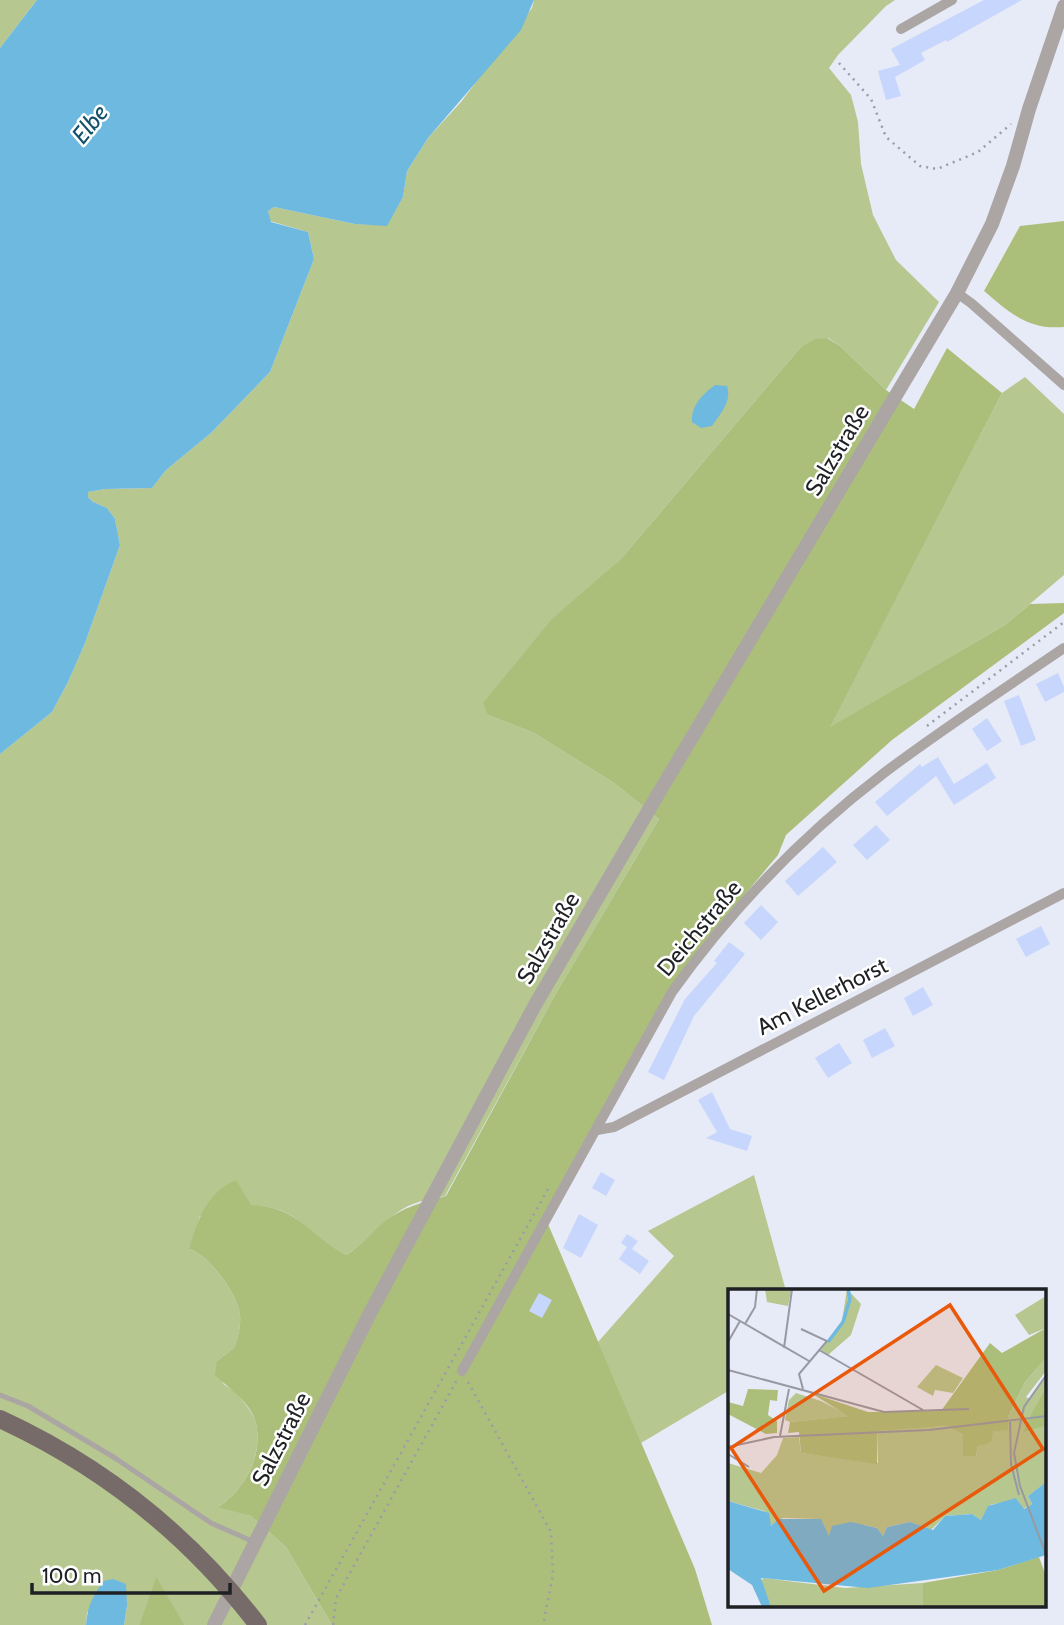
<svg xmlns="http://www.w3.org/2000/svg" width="1064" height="1625" font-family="Cabin,sans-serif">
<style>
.green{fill:#b6c790}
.forest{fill:#abbf7b}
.water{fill:#6db9df}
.building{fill:#c7d6fc}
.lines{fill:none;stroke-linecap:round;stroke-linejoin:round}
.path{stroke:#9a9da6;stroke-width:2.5;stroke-dasharray:2 5;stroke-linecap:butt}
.service{stroke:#aba5a4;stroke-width:5}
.minor{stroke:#aba5a4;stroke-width:10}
.tertiary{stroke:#aba5a4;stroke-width:14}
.primary-bridge{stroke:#766b68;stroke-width:18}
.labels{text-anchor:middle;stroke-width:5;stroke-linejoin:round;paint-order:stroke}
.street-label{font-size:23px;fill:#1e2024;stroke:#fff}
.water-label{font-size:24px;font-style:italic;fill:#13516b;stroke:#fff}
.inset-river{fill:none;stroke:#6db9df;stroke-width:3.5}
.inset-road{fill:none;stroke:#979aa3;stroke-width:2}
.view{fill:#e8590c;fill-opacity:0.15;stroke:#e8590c;stroke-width:3.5}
.inset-edge{fill:none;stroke:#1e2024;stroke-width:3.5}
</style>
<rect width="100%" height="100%" fill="#e7ebf7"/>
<!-- green -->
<g class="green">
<path d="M 0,0 L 37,0 L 0,48 Z"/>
<path d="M 534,0 L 895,0 L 886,6 L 838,55 L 829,68 L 851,95 L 858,122 L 861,164 L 873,215 L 896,260 L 939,302 L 886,390 L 840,346 L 828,338 L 800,348 L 620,560 L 589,589 L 488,715 L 534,733 L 614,783 L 659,819 L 555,995 L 445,1196 C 435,1198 423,1200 413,1204 C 387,1214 369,1241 346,1255 C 326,1246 311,1228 292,1216 C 263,1198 231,1209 200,1216 L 189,1249 C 208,1253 239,1296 240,1315 C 241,1326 238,1338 234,1348 L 217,1361 C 219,1367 220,1377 223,1383 C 226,1387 233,1389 236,1393 C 242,1399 252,1412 255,1420 C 265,1451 245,1491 219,1506 L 251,1516 L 286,1547 L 332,1625 L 185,1625 L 156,1578 L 139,1625 L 124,1625 L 127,1606 L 87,1612 L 86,1625 L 0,1625 L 0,754 L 52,712 L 68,682 L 85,643 L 120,545 L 115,519 L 107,508 L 93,502 L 88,497 L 88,492 L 105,489 L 152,488 L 166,470 L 211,433 L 270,372 L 314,259 L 308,232 L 270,221 L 268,211 L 274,207 L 355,224 L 387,225 L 403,197 L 407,171 L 428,138 L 461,102 L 532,8 Z"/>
<path d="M 1025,377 L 1064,414 L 1064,575 L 1005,625 L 829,728 L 1002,393 Z"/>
<path d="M 754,1175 L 786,1291 L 730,1291 L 730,1390 L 641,1443 L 598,1342 L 674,1256 L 648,1231 Z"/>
</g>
<!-- forest -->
<g class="forest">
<path d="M 1064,221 L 1064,327 C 1028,330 1010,313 984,291 L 1020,226 Z"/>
<path d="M 827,338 L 840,346 L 886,390 L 914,409 L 947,348 L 1002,393 L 830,727 L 1005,625 L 1030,604 L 1064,603 L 1064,613 L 892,740 L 786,835 L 778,855 L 696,953 L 545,1217 L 695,1569 L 712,1625 L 332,1625 L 286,1547 L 251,1516 L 218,1507 C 245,1491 265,1452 255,1420 C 249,1401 228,1388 215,1375 L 217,1361 L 234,1348 C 238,1338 241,1326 240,1315 C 239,1296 208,1253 189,1249 C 197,1221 207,1192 236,1180 L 251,1205 C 264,1206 278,1208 290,1215 C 310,1226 325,1245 346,1255 C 361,1246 371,1233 384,1222 C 403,1207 422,1202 446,1196 L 555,995 L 659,819 L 614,783 L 534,733 L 488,715 L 483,703 L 552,619 L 620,560 L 800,348 L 815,339 Z"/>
<path d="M 156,1577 L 185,1625 L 139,1625 Z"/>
</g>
<!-- water -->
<g class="water">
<path d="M 37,0 L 534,0 L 521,30 L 428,138 L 407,171 L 403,197 L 387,226 L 355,224 L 274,207 L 268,211 L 271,222 L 308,232 L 314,259 L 270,372 L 211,433 L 166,470 L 152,488 L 105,489 L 88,492 L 88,497 L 93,502 L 107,508 L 115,519 L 120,545 L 85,643 L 68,682 L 52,712 L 0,754 L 0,48 Z"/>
<path d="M 715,385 L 727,386 C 732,401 721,413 712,426 L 701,428 L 692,422 C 691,405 703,394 715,385 Z"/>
<path d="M 113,1579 L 126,1584 L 127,1606 L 124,1625 L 86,1625 C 87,1607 93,1595 104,1581 Z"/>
</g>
<!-- building -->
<g class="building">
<path d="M 984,0 L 1022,0 L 947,42 L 946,40 L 921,53 L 925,60 L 895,77 L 901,96 L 886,100 L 878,71 L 900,65 L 891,49 Z"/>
<path d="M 1058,673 L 1064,687 L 1064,692 L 1045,702 L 1036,684 Z"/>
<path d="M 1019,695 L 1036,740 L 1021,746 L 1004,701 Z"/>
<path d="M 987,718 L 1002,741 L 987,751 L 972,729 Z"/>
<path d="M 938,757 L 954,784 L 987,763 L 996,778 L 954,805 L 936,776 L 887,816 L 875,802 L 920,764 L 922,767 Z"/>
<path d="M 876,825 L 890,840 L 867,860 L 853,845 Z"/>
<path d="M 823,847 L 837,862 L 798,896 L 785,881 Z"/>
<path d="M 761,905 L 778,922 L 761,940 L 744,923 Z"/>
<path d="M 1041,926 L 1050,944 L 1026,957 L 1016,939 Z"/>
<path d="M 729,942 L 745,954 L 694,1016 L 664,1080 L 648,1072 L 685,999 L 717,963 L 714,961 Z"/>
<path d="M 923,987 L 933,1005 L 913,1016 L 904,998 Z"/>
<path d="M 885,1028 L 895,1046 L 872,1058 L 863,1040 Z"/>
<path d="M 839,1043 L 852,1063 L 828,1078 L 815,1058 Z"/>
<path d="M 712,1092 L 730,1129 L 752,1136 L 747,1151 L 706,1138 L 717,1132 L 698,1100 Z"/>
<path d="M 601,1172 L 615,1180 L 606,1196 L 592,1188 Z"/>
<path d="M 579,1214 L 598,1225 L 581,1258 L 563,1248 Z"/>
<path d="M 627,1234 L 638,1241 L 632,1249 L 649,1261 L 640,1274 L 619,1259 L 627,1247 L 621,1243 Z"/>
<path d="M 539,1293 L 552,1300 L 542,1318 L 529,1311 Z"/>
</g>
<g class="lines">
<!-- path -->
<g class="path">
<path d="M 839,63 L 871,99 L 886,137 L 920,166 L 937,169 L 978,152 L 1011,124"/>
<path d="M 927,726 L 1064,622"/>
<path d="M 468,1382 L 551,1532 L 553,1575 L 543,1625"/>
<path d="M 305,1625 L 548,1189"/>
<path d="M 333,1625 L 336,1598 L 457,1380"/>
</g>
<!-- service -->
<path class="service" d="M 0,1395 L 28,1406 L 115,1458 L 211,1523 L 254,1542"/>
<!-- minor -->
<g class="minor">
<path d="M 901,29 L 952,0"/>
<path d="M 957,293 L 971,303 L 1064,385"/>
<path d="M 597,1130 L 614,1127 L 1064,893"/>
<path d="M 462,1371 L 672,992 C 731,910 804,834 884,773 C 942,729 1004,689 1064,648"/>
</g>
<!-- tertiary -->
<path class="tertiary" d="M 214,1625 L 369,1315 L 535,1005 L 657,796 L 957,293 L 992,224 L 1013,166 L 1029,109 L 1064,6"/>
<!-- primary-bridge -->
<path class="primary-bridge" d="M 0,1419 C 102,1466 190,1536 258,1625"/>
</g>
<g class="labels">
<!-- street labels -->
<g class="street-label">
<text transform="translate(837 450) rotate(-59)" y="8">Salzstraße</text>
<text transform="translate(699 928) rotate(-50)" y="8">Deichstraße</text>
<text transform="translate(548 938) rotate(-60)" y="8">Salzstraße</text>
<text transform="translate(822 996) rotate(-27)" y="8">Am Kellerhorst</text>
<text transform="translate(281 1439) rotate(-63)" y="8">Salzstraße</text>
</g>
<!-- water labels -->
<g class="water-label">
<text transform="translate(90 124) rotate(-51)" y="8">Elbe</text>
</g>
</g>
<!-- overview -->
<g transform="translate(728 1289)">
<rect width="318" height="318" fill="#e7ebf7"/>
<path d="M 37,0 L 63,1 L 60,17 L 39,13 ZM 119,0 L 133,15 L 123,46 L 100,66 L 93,61 L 114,32 ZM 318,7 L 318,39 L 301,46 L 287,26 ZM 318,69 L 318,82 L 298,108 L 302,110 L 318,87 L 318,98 L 296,142 L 318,137 L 318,193 L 300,207 L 304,215 L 295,220 L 289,210 L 262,216 L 253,231 L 244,225 L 217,227 L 203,241 L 182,233 L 159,238 L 155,247 L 149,239 L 136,236 L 101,248 L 95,235 L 88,230 L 55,229 L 43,237 L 36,222 L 0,212 L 0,174 L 33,184 L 49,166 L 55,149 L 71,148 L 73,164 L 150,174 L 149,141 L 218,137 L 235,146 L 235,157 L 248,167 L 250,157 L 265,143 L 280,140 L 280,128 L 297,93 ZM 208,76 L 235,89 L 225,104 L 207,101 L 205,107 L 189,98 ZM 68,104 L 93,112 L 122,127 L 62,133 L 57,131 L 61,111 ZM 35,289 L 117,299 L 195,294 L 195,318 L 43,318 L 32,296 Z" fill="#b6c790"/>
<path d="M 318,39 L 318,69 L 297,93 L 280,128 L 280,141 L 265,143 L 263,153 L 250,157 L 248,167 L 235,167 L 235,146 L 218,137 L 149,142 L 149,175 L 73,164 L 71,143 L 60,144 L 62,133 L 120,127 L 83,104 L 140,123 L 213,122 L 262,54 L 274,64 ZM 318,98 L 318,137 L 295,143 L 303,126 ZM 20,100 L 50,101 L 49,112 L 42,111 L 40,126 L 49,132 L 49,144 L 38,145 L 0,125 L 0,113 L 15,117 ZM 311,268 L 318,287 L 318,318 L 195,318 L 195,294 L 270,281 Z" fill="#abbf7b"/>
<path d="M 318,193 L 318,266 L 270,281 L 140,299 L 33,289 L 43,318 L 34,318 L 24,296 L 0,280 L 0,212 L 41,224 L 43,237 L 51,230 L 93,230 L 101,247 L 104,237 L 123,233 L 149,239 L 155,247 L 159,238 L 182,233 L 205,241 L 217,227 L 244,225 L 253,231 L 260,217 L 288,209 L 296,220 L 304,215 L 300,207 Z" fill="#6db9df"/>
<path class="inset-river" d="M 100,53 L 115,33 L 122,10 L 120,0"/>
<path class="inset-road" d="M 0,25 L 81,72M 17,35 L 27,18 L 29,0M 73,40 L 99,52 L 71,85 L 75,100M 0,53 L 12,32M 56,59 L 64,0M 91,61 L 195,121M 0,81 L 156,123 L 241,120M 319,85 L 296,118 L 286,164 L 292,197 L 319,268M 282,133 L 283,175 L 291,206M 52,147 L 61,100M 0,158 L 46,148 L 201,141 L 319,127M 0,165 L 21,178"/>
<path class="view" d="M 222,16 L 315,160 L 96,302 L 3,159 Z"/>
<rect width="318" height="318" class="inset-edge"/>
</g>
<!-- scale -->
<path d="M32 1583v10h198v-10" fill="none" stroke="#1e2024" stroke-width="3.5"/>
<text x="42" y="1583" font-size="21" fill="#1e2024" stroke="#ffffff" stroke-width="5" paint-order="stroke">100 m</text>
</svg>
